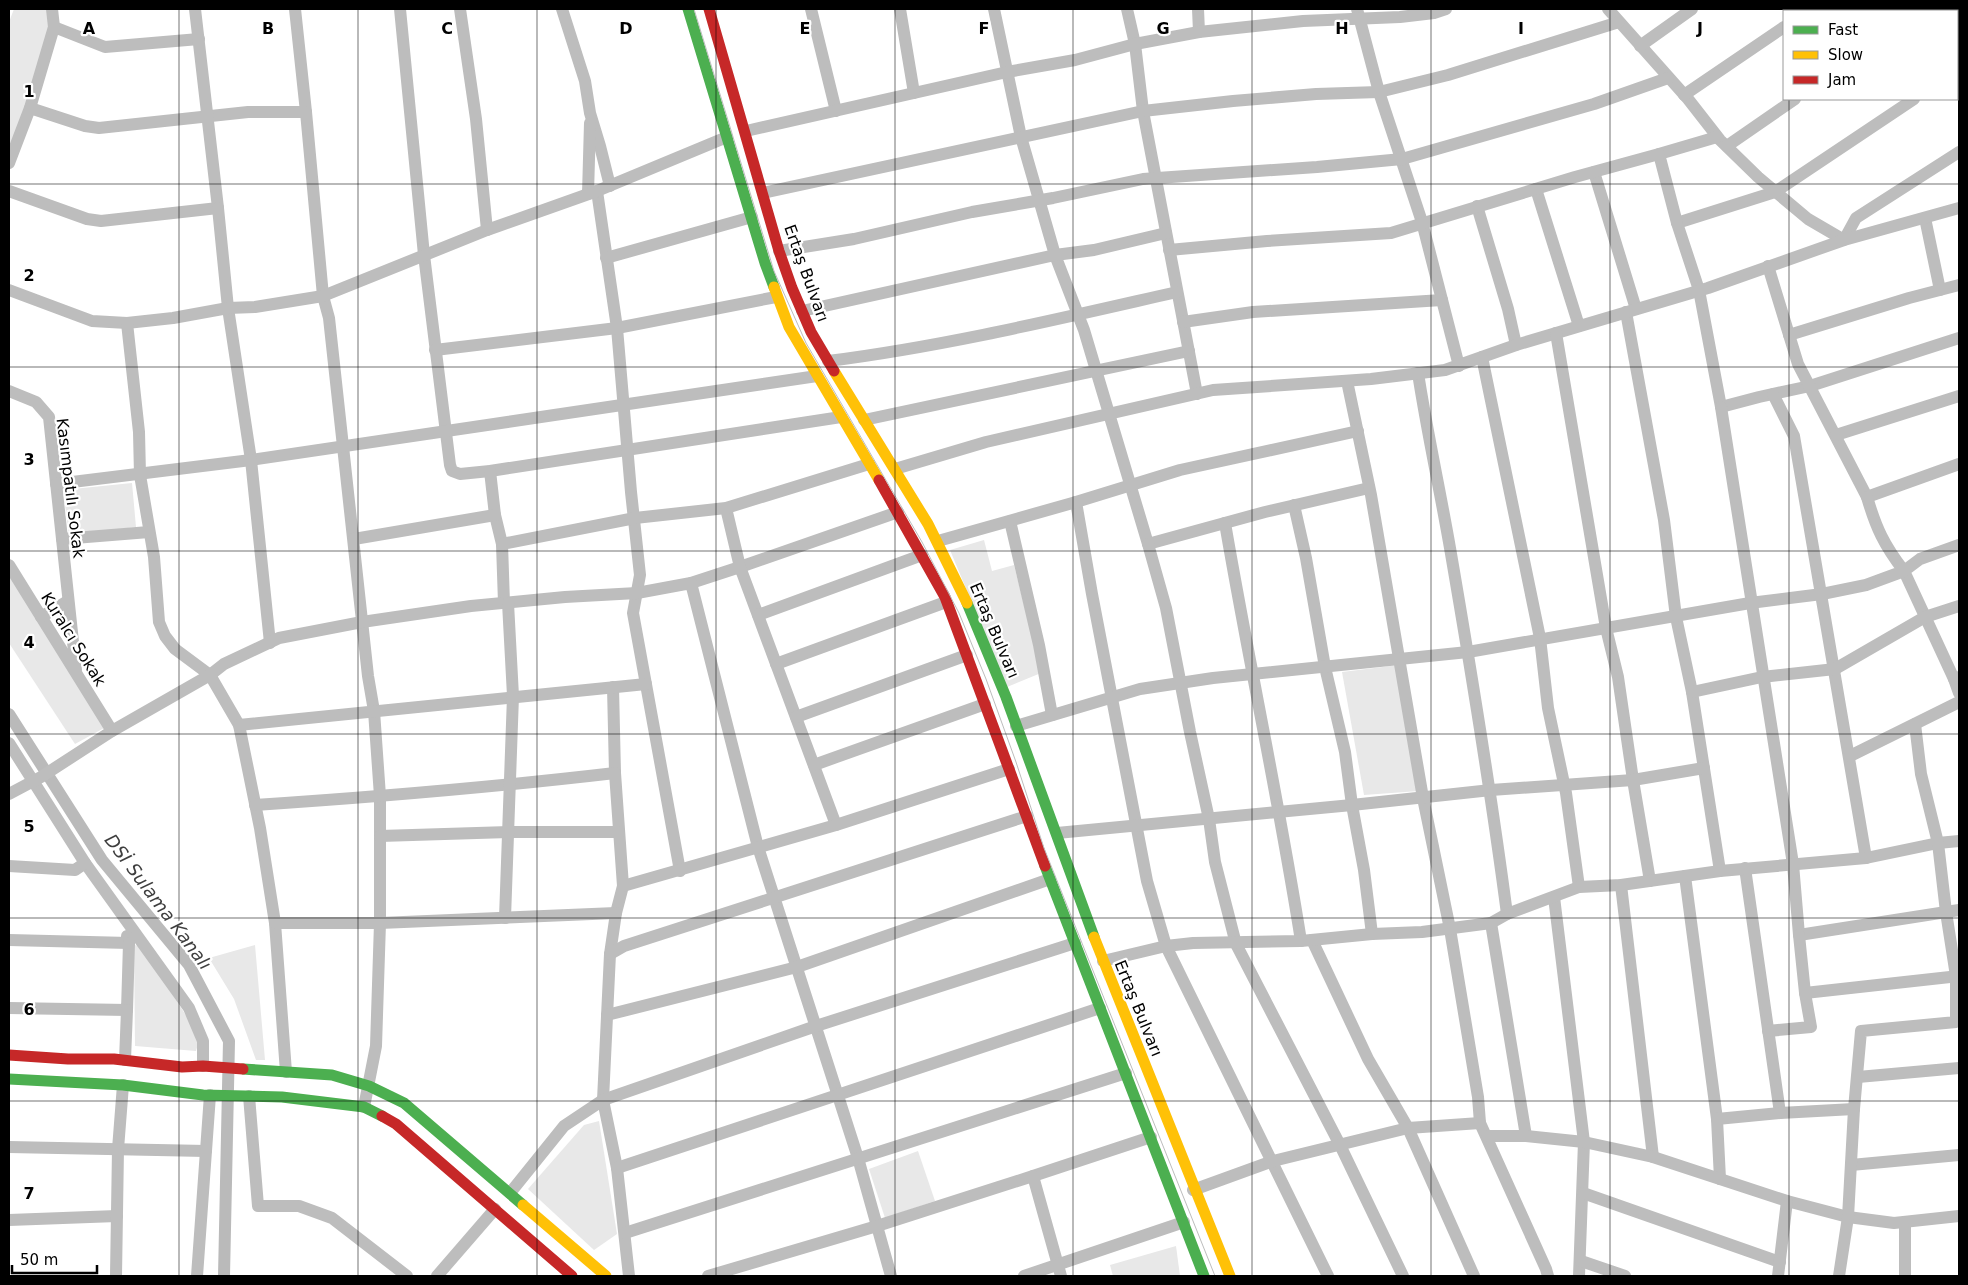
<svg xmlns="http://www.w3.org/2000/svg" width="1968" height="1285" font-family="'DejaVu Sans',sans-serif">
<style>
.green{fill:#e8e8e8}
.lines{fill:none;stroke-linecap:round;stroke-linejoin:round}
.canal{stroke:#bababa;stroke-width:12}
.street{stroke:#bdbdbd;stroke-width:12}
.fast{stroke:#4caf50;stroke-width:11}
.slow{stroke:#ffc107;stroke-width:11}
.jam{stroke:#c62828;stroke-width:11}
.tram{stroke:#bdbdbd;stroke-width:1}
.grid{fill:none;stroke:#000;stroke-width:1;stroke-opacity:0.55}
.labels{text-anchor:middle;stroke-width:4.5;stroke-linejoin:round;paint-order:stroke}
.street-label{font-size:16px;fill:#000;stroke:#fff}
.water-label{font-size:18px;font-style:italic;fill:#3e3e3e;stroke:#fff}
.grid-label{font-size:16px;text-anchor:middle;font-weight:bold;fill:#000;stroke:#fff;stroke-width:4.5;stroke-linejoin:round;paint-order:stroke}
</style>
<rect width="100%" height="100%" fill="#fff"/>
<!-- green -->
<g class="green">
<path d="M 14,9 L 48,9 L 51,28 L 9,155 L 9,22 Z"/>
<path d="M 132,483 L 136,527 L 69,535 L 63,490 Z"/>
<path d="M 984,540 L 992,571 L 1014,565 L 1041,673 L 1007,687 L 950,550 Z"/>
<path d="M 9,575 L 106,727 L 75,744 L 9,643 Z"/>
<path d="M 1399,665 L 1419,791 L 1364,795 L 1342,672 Z"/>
<path d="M 134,945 L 141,946 L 189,1020 L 198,1044 L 196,1051 L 135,1046 Z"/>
<path d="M 255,945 L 265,1060 L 256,1060 L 234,999 L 209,958 Z"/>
<path d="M 599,1121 L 617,1234 L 594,1250 L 528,1189 L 584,1125 Z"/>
<path d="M 918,1151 L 935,1201 L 885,1218 L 869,1169 Z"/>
<path d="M 1176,1246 L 1180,1276 L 1113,1276 L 1110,1265 Z"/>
</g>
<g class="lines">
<!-- canal -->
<path class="canal" d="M 9,714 L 102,860 L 189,965 L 229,1041 L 224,1276"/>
<!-- street -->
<g class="street">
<path d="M 295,9 L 306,112 L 323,296 L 329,318 L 368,676 L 374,711 L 380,796 L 380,923 L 376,1046 L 364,1107"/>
<path d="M 400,9 L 424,255 L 450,465 L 452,471 L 460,474 L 490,471 L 841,417"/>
<path d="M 562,9 L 585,81 L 590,113 L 600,146 L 610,186"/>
<path d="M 811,9 L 836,111"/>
<path d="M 994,9 L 1021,137 L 1055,255 L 1084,330 L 1148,544 L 1265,512 L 1369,488"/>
<path d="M 1127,9 L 1135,44 L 1143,111 L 1197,394"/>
<path d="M 1198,9 L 1199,32"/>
<path d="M 1357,9 L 1379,92 L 1422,222 L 1459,366"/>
<path d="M 1608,9 L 1688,99 L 1720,140 L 1758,177 L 1808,219 L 1844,240 L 1856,218 L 1959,152"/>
<path d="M 1903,9 L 1906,11"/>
<path d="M 1807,11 L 1810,9"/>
<path d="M 1916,11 L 1919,9"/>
<path d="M 54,27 L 105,47 L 199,39"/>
<path d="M 1640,46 L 1692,9"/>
<path d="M 1957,63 L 1959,66"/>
<path d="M 914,93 L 1007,72 L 1075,60 L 1135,44 L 1199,32 L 1303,21 L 1400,17 L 1434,13 L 1446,9"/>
<path d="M 1684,95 L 1784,27"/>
<path d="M 1914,99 L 1775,192 L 1677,223 L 1699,290 L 1721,407 L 1759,397 L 1810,386 L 1959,338"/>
<path d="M 30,108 L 85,126 L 99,128 L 248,112 L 306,112"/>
<path d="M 746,131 L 914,93 L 900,9"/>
<path d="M 1727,146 L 1795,99"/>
<path d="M 9,163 L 30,108 L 54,27 L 52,9"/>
<path d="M 1594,172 L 1636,309"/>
<path d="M 1536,189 L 1579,326"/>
<path d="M 9,191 L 87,219 L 101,221 L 218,208 L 195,9"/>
<path d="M 597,191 L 617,328 L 631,492 L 640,575 L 633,613 L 680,871"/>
<path d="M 763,193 L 1143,111 L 1233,101 L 1316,94 L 1379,92 L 1448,75 L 1619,22"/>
<path d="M 588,194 L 590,123"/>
<path d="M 1477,206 L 1508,309 L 1516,345"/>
<path d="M 218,208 L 228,308 L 251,460 L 817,376"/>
<path d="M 1925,218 L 1940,290"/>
<path d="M 1677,223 L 1659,154 L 1717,137"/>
<path d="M 487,230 L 597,191 L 727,137"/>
<path d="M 1169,250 L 1267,241 L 1391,233 L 1575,177 L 1659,154"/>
<path d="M 779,251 L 854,239 L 972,212 L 1053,198 L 1143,179 L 1317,167 L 1402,159 L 1594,104 L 1668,78"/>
<path d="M 606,258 L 752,217"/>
<path d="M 1768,266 L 1798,364 L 1867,497 L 1959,464"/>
<path d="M 9,290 L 92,321 L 127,323 L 173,318 L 228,308 L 255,307 L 323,296 L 487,230 L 476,119 L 460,9"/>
<path d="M 802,311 L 1055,255 L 1094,250 L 1166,233"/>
<path d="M 1626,312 L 1664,520 L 1676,617 L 1692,692 L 1720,871"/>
<path d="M 1183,322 L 1253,312 L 1442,300"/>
<path d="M 127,323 L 139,432 L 140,475 L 154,557 L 159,622 L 165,636 L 175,649 L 210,675 L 239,725 L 260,828 L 275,923 L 286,1072"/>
<path d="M 1789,335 L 1909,298 L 1959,285"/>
<path d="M 435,350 L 617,328 L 776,297"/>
<path d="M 1482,357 L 1540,638 L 1548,708 L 1566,793 L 1579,887"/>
<path d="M 828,361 C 946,346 1062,318 1177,292"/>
<path d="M 1418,373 C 1427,432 1440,490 1450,548 C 1471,670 1491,792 1507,914"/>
<path d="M 1347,381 L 1371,495 L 1423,798 L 1450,929 L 1478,1097 L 1480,1123 L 1546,1269 L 1548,1276"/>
<path d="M 9,391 L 36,402 L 49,417 L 76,670"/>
<path d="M 1773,394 L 1794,436 L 1866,858"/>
<path d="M 1721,407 L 1793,864 L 1799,935 L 1959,910"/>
<path d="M 864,420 L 1189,351"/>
<path d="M 1836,435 L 1959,396"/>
<path d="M 895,469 L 986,442 L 1213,390 L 1371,379 L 1445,370 L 1516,345 L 1708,288 L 1844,240 L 1959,208"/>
<path d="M 490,471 L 495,515 L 502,544 L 504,603"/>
<path d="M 56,484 L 251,460 L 270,643"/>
<path d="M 1076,502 L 1092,594 L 1147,881 L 1166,946 L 1328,1276"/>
<path d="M 1294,505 L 1306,558 L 1325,667 L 1345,752 L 1352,805 L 1364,870 L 1372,934"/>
<path d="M 726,508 L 740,567 L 898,512"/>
<path d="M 1010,521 L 1039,645 L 1052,715"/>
<path d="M 1225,523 C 1249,663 1279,801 1301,941"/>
<path d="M 62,539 L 149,532"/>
<path d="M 354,539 L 495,515"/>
<path d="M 938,541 L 1076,502 L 1180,470 L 1358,431"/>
<path d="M 502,544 L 635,518 L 726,508 L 869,464"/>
<path d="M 1148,544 L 1166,608 L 1190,732 L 1209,819 L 1215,862 L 1236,944 L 1340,1145 L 1403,1276"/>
<path d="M 9,565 L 112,731"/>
<path d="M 691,583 L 740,567 L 836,825"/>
<path d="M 758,615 L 922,555"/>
<path d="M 41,617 L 68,601"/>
<path d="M 776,664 L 946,602"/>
<path d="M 1959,677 L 1954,679 L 1959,693"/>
<path d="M 1954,679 L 1904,571 L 1920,559 L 1959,545"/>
<path d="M 613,687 L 615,773"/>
<path d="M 1692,692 L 1762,677 L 1835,669 L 1925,617 L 1959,606"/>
<path d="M 796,717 L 967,655"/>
<path d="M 239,725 L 646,684"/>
<path d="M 1016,726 L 1140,689 L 1213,678 L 1468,652 L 1750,603 L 1822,594 L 1866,585 L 1904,571 C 1884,545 1876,528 1867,497"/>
<path d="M 9,743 L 85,863 L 189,1008 L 203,1041 L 203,1066"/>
<path d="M 1850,756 L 1959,702"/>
<path d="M 814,765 L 985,704"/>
<path d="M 9,794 L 41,777 L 112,731 L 210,675 L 224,664 L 279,638 L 362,622 L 471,606 L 565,597 L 637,593 L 691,583 L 758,847 L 858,1158 L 891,1276"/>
<path d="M 255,805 C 376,797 495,787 615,773 L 623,886 L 616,913 L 610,954 L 603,1100 L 617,1168 L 629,1276"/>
<path d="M 1057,833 L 1352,805 L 1491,790 L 1633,780 L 1618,677 L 1606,628 L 1556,333"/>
<path d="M 380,836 L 509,832 L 619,832"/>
<path d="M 9,866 L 75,870 L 85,863"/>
<path d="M 1745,868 L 1780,1113"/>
<path d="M 1685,876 L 1717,1119 L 1720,1179"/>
<path d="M 1650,881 L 1633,780 L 1704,768"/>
<path d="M 1621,885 L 1653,1157"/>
<path d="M 623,886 L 836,825 L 1009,769"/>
<path d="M 1554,897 L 1584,1142 L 1579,1276"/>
<path d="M 505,918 L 513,696 L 508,603"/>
<path d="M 275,923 L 380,923 L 616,913"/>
<path d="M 1491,923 L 1526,1136"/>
<path d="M 9,940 L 129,943 L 127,936"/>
<path d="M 1312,940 L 1368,1059 L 1408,1128 L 1474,1276"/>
<path d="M 610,954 L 624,946 L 1027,816"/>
<path d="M 1103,961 L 1166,946 L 1193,943 L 1301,941 L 1372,934 L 1422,932 L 1491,923 L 1507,914 L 1579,887 L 1621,885 L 1720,871 L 1866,858 L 1938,843 L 1959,841"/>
<path d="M 1805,993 L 1959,976"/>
<path d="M 9,1008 L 127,1010 L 129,943"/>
<path d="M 607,1015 L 797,967 L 1050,879"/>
<path d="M 1768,1031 L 1811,1027 L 1805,993 L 1799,935"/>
<path d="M 125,1060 L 127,1010"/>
<path d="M 1858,1077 L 1959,1068"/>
<path d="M 249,1096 L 258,1206 L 299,1206 L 332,1218 L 407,1276"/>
<path d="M 1717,1119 L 1780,1113 L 1854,1109"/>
<path d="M 1487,1136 L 1526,1136 L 1584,1142 L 1653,1157 L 1787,1201 L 1848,1217 L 1894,1223 L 1959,1216"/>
<path d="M 9,1147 L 206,1151"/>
<path d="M 1851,1165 L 1959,1155"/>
<path d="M 617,1168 L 1100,1008"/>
<path d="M 1033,1176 L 1151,1137"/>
<path d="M 1193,1190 L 1273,1161 L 1408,1128 L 1480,1123"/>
<path d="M 510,1193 L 564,1126 L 603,1100 L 816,1026 L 1075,943"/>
<path d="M 1583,1193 L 1780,1262"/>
<path d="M 9,1220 L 117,1216"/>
<path d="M 625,1233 L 1126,1073"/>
<path d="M 1581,1261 L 1625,1276"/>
<path d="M 116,1276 L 118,1149 L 123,1085"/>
<path d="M 197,1276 L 210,1095"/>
<path d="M 437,1276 L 495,1209"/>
<path d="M 708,1276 L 877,1226 L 1033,1176 L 1061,1276"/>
<path d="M 1024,1276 L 1184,1222"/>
<path d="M 1778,1276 L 1787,1201"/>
<path d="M 1839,1276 L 1848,1217 L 1854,1109 L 1861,1031 L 1956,1022 L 1956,976 L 1946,912 L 1938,843 L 1921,774 L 1915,724"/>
<path d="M 1905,1276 L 1905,1222"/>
</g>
<!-- fast -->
<g class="fast">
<path d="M 688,9 L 765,263 L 774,287"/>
<path d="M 967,603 L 1006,697 L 1094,937"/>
<path d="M 1045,866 L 1204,1276"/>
<path d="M 243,1069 L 332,1075 L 369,1086 L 404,1103 L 523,1205"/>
<path d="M 9,1079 L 123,1085 L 203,1095 L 282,1097 L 364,1107 L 382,1116"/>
</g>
<!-- slow -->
<g class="slow">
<path d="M 774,287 L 789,327 L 879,480"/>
<path d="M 834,371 L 928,524 L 967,603"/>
<path d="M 1094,937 L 1230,1276"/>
<path d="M 523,1205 L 606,1276"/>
</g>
<!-- jam -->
<g class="jam">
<path d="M 709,9 L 779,251 L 792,288 L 811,332 L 834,371"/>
<path d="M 879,480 L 945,597 L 1045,866"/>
<path d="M 9,1055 L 68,1059 L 114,1059 L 182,1067 L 203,1066 L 243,1069"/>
<path d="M 382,1116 L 396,1124 L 572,1276"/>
</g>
<!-- tram -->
<path class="tram" d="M 694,9 L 774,271 L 806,343 L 922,542 L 959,613 L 986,679 L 1016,762 L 1044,848 L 1215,1276"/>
</g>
<!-- grid -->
<path class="grid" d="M 179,9 L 179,1276M 358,9 L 358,1276M 537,9 L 537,1276M 716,9 L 716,1276M 895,9 L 895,1276M 1073,9 L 1073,1276M 1252,9 L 1252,1276M 1431,9 L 1431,1276M 1610,9 L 1610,1276M 1789,9 L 1789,11M 1789,99 L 1789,1276M 9,184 L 1959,184M 9,367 L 1959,367M 9,551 L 1959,551M 9,734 L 1959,734M 9,918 L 1959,918M 9,1101 L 1959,1101"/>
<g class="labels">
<!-- street labels -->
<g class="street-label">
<text transform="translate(807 273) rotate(70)" y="6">Ertaş Bulvarı</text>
<text transform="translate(71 488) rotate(83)" y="6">Kasımpatılı Sokak</text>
<text transform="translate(995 630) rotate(67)" y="6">Ertaş Bulvarı</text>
<text transform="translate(74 639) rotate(58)" y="6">Kuralcı Sokak</text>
<text transform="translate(1139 1008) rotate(68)" y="6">Ertaş Bulvarı</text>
</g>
<!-- water labels -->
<g class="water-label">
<text transform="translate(158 902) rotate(53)" y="6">DSİ Sulama Kanalı</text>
</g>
</g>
<g class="grid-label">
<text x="89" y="34">A</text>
<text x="268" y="34">B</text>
<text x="447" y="34">C</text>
<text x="626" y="34">D</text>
<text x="805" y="34">E</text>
<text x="984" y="34">F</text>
<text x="1163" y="34">G</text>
<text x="1342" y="34">H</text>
<text x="1521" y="34">I</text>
<text x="1700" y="34">J</text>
<text x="29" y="97">1</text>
<text x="29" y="281">2</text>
<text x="29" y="465">3</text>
<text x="29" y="648">4</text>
<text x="29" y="832">5</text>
<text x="29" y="1015">6</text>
<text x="29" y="1199">7</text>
</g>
<!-- border -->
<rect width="1968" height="1285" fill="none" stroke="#000000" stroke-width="20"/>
<!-- legend -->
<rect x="1783" y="10" width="175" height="90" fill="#ffffff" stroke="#999999"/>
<rect x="1793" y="26" width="25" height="8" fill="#4caf50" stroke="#999999"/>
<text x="1828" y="35" font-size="15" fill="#000000">Fast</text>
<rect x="1793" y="51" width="25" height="8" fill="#ffc107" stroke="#999999"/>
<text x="1828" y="60" font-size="15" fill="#000000">Slow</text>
<rect x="1793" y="76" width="25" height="8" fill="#c62828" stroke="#999999"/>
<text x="1828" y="85" font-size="15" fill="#000000">Jam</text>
<!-- scale -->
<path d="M12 1265v8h85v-8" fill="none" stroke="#000000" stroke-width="2.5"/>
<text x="20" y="1265" font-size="15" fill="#000000" stroke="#ffffff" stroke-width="4" paint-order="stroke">50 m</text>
</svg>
